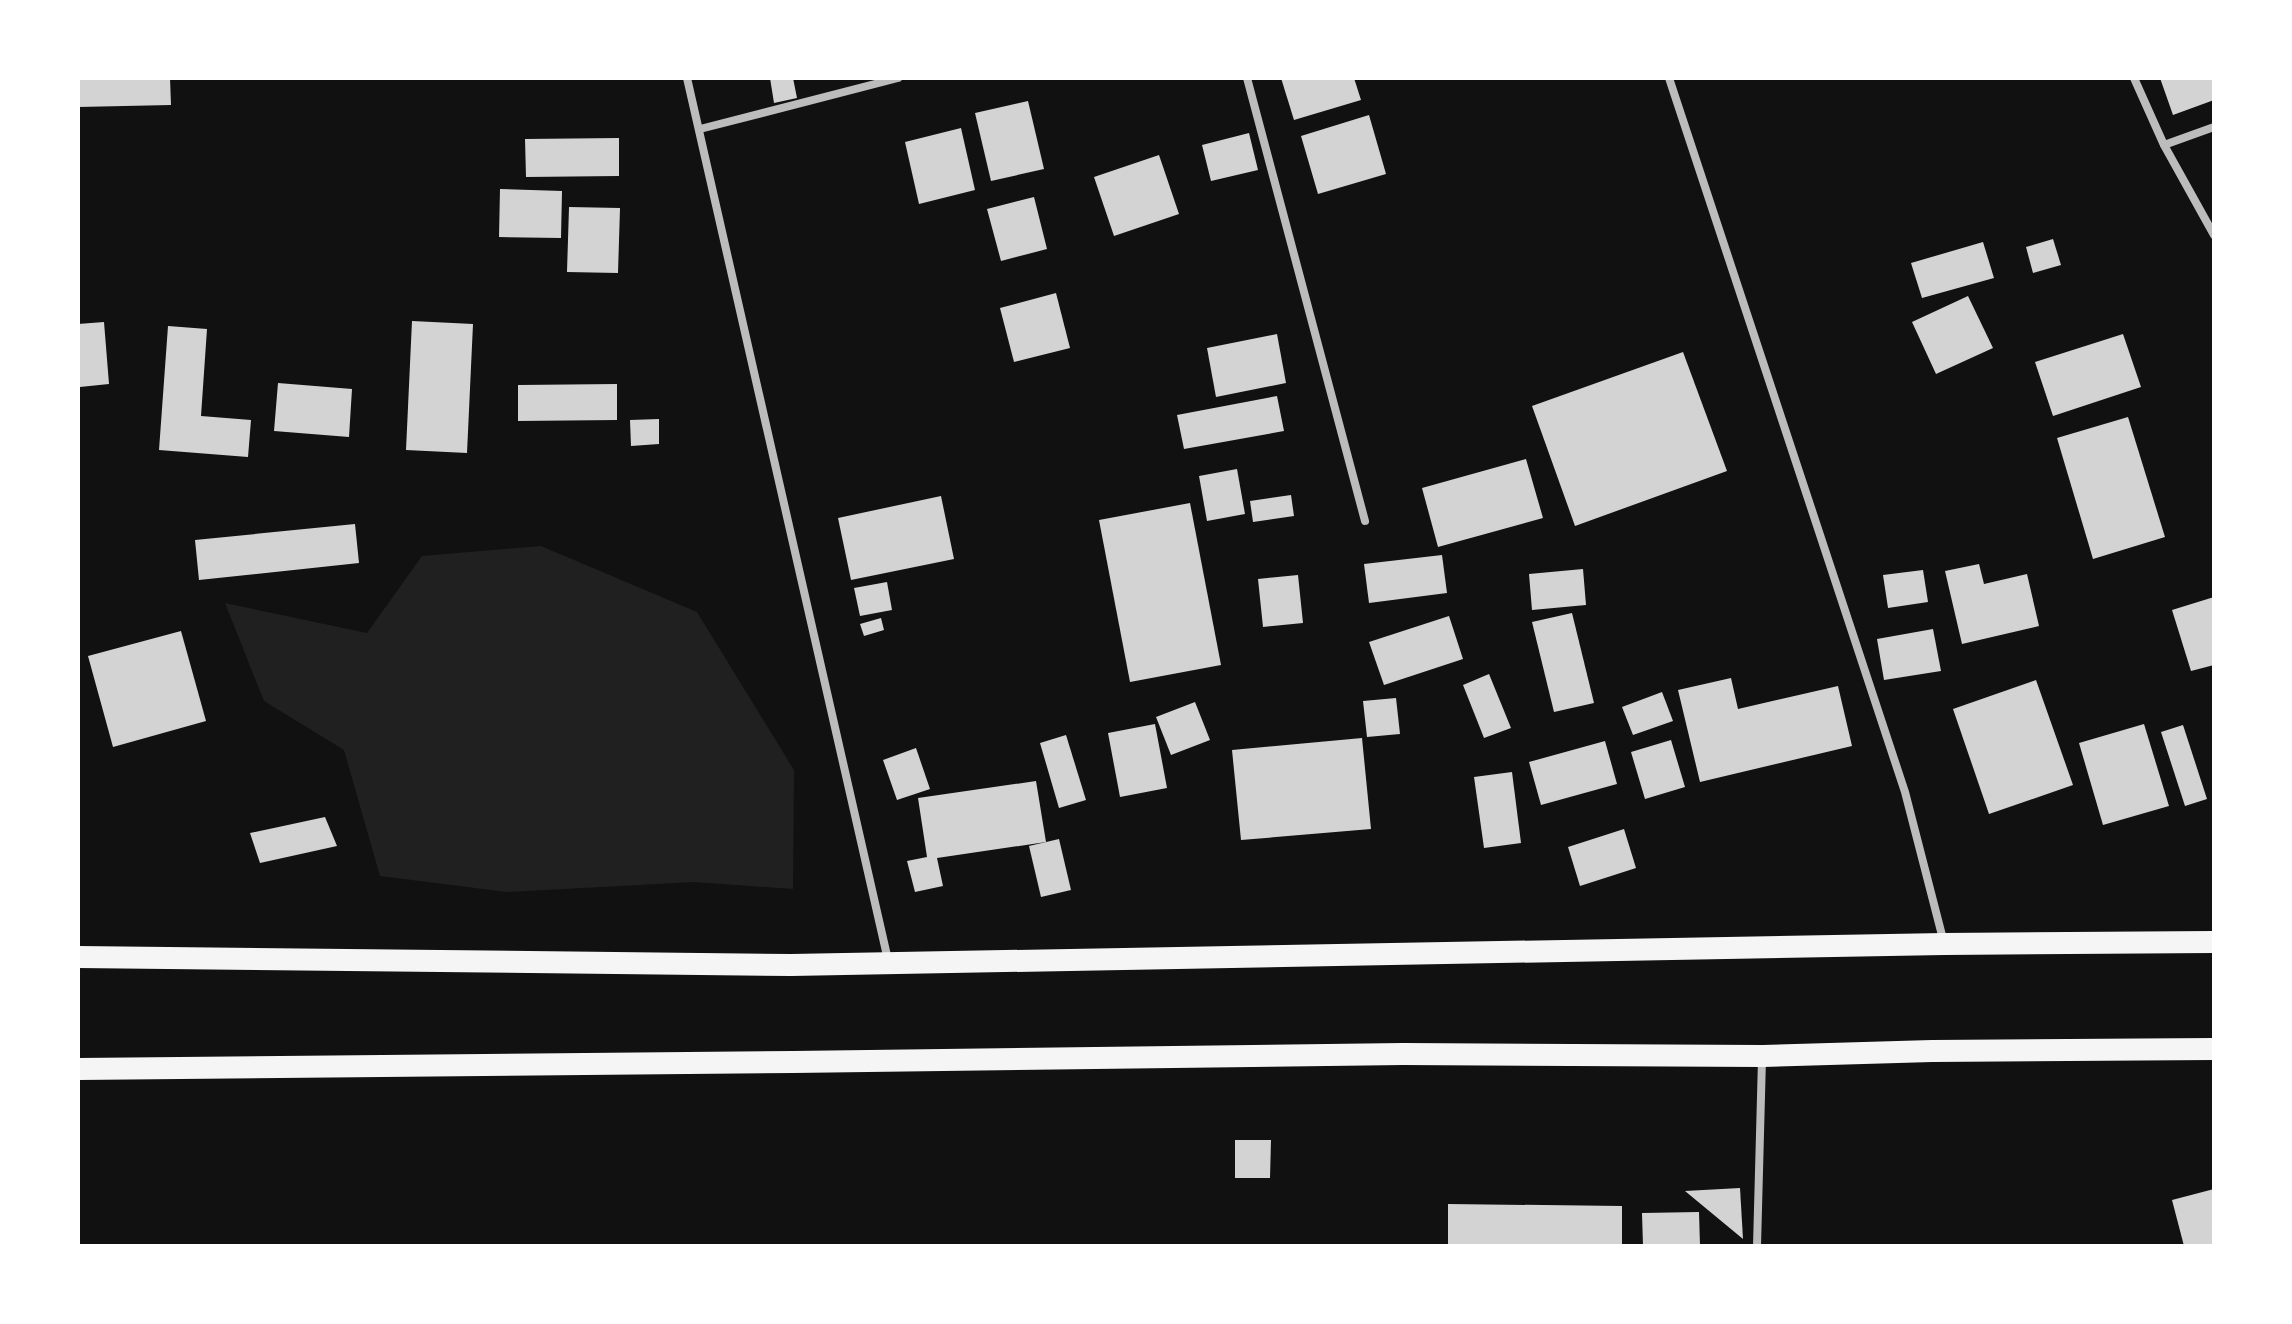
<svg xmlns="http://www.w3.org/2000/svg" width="2292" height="1324" font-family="Raleway,sans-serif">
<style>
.green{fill:#202020}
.building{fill:#d3d3d3}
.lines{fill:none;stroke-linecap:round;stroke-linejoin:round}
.minor{stroke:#bcbcbc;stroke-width:8}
.trunk{stroke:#f5f5f5;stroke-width:22}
</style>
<rect width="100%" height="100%" fill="#111"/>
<!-- green -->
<path class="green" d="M 541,546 L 697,612 L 794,770 L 793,889 L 694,882 L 507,892 L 380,876 L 344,750 L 264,701 L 225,603 L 367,633 L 422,556 Z"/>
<!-- building -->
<g class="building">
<path d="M 78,78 L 170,78 L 171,105 L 78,107 Z"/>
<path d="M 770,78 L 793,78 L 797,98 L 774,103 Z"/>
<path d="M 1281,78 L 1354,78 L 1361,100 L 1294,120 Z"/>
<path d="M 2160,78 L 2214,78 L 2214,100 L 2173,115 Z"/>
<path d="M 1028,101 L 1044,169 L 991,181 L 975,113 Z"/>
<path d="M 1369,115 L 1386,174 L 1318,194 L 1301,136 Z"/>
<path d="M 961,128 L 975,190 L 919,204 L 905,142 Z"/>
<path d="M 1249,133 L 1258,170 L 1211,181 L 1202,145 Z"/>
<path d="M 619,138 L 619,176 L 526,177 L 525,139 Z"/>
<path d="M 1159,155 L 1179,214 L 1114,236 L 1094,177 Z"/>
<path d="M 500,189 L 562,191 L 561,238 L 499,237 Z"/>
<path d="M 1034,197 L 1047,249 L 1001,261 L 987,209 Z"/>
<path d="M 569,207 L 620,208 L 618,273 L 567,272 Z"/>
<path d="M 2053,239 L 2061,265 L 2033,273 L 2026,247 Z"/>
<path d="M 1983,242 L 1994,278 L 1922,298 L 1911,263 Z"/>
<path d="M 1056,293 L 1070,348 L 1014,362 L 1000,308 Z"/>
<path d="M 1968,296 L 1993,348 L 1936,374 L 1912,322 Z"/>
<path d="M 412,321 L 473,324 L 467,453 L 406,450 Z"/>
<path d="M 104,322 L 109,384 L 80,387 L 78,324 Z"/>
<path d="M 168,326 L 207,329 L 201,416 L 251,420 L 248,457 L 159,450 Z"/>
<path d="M 1277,334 L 1286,383 L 1216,397 L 1207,348 Z"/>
<path d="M 2123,334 L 2141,387 L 2053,416 L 2035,362 Z"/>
<path d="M 1683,352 L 1727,471 L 1575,526 L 1532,406 Z"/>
<path d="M 278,383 L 352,389 L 349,437 L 274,431 Z"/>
<path d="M 617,384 L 617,420 L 518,421 L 518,385 Z"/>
<path d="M 1277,396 L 1284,431 L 1184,449 L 1177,415 Z"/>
<path d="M 2128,417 L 2165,537 L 2093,559 L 2057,438 Z"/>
<path d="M 659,419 L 659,444 L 631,446 L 630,420 Z"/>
<path d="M 1526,459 L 1543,518 L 1438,547 L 1422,488 Z"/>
<path d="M 1237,469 L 1245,514 L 1207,521 L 1199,476 Z"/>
<path d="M 1291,495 L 1294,516 L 1253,522 L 1250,501 Z"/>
<path d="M 941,496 L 954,559 L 851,580 L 838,518 Z"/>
<path d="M 1190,503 L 1221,665 L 1130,682 L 1099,520 Z"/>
<path d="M 355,524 L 359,563 L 199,580 L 195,540 Z"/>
<path d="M 1442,555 L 1447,593 L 1369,603 L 1364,564 Z"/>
<path d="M 1979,564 L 1984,584 L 2027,574 L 2039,626 L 1962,644 L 1945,571 Z"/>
<path d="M 1583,569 L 1586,605 L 1532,610 L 1529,574 Z"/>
<path d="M 1923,570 L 1928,602 L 1888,608 L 1883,575 Z"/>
<path d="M 1298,575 L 1303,623 L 1263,627 L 1258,579 Z"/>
<path d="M 887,582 L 892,610 L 860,616 L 854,588 Z"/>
<path d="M 2214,597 L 2214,665 L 2191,671 L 2172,610 Z"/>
<path d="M 1572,613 L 1594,703 L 1554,712 L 1532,622 Z"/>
<path d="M 1449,616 L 1463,659 L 1384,685 L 1369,642 Z"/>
<path d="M 881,618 L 884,630 L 864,636 L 860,624 Z"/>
<path d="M 1933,629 L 1941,671 L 1884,680 L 1877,639 Z"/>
<path d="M 181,631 L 206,721 L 113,747 L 88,656 Z"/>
<path d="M 1489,674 L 1511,728 L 1484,738 L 1463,685 Z"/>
<path d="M 1731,678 L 1738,709 L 1838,686 L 1852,746 L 1700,782 L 1678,690 Z"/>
<path d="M 2036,680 L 2073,785 L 1989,814 L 1953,709 Z"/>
<path d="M 1662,692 L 1673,721 L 1633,735 L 1622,707 Z"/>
<path d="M 1396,698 L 1400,734 L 1367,737 L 1363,701 Z"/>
<path d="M 1195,702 L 1210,740 L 1171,755 L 1156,717 Z"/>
<path d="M 1155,724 L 1167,788 L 1120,797 L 1108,733 Z"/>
<path d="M 2144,724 L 2169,806 L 2103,825 L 2079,743 Z"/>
<path d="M 2183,725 L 2207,799 L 2185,806 L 2161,732 Z"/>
<path d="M 1066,735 L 1086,800 L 1059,808 L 1040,743 Z"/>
<path d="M 1362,738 L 1371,829 L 1241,840 L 1232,750 Z"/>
<path d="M 1671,740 L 1685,787 L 1645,799 L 1631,752 Z"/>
<path d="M 1605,741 L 1617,784 L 1541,805 L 1529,762 Z"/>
<path d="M 916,748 L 930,789 L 897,800 L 883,760 Z"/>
<path d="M 1512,772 L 1521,843 L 1484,848 L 1474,777 Z"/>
<path d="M 1036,781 L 1046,842 L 937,858 L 943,886 L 915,892 L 907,861 L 927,857 L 918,798 Z"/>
<path d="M 325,817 L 337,846 L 260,863 L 250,833 Z"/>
<path d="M 1624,829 L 1636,868 L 1580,886 L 1568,847 Z"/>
<path d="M 1059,839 L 1071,890 L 1041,897 L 1029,846 Z"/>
<path d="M 1235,1140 L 1271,1140 L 1270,1178 L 1235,1178 Z"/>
<path d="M 1740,1188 L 1743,1239 L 1685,1191 Z"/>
<path d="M 2214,1189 L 2214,1246 L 2184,1246 L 2172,1200 Z"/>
<path d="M 1448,1204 L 1622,1206 L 1622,1246 L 1448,1246 Z"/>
<path d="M 1699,1212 L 1700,1246 L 1643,1246 L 1642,1213 Z"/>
</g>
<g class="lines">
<!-- minor -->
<g class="minor">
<path d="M 687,78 L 888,960"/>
<path d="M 1247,78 L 1365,521"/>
<path d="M 1669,78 L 1905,792 L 1944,943"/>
<path d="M 2134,78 L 2164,145 L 2214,235"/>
<path d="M 700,129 L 898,78"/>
<path d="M 2164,145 L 2214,127"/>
<path d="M 1757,1246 L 1762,1059"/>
</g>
<!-- trunk -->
<g class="trunk">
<path d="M 78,957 L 791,965 L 1944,944 L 2214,942"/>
<path d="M 78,1069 L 793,1062 L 1403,1054 L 1763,1056 L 1932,1051 L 2214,1049"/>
</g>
</g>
<!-- border -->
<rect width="2292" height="1324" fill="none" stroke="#ffffff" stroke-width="160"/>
</svg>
